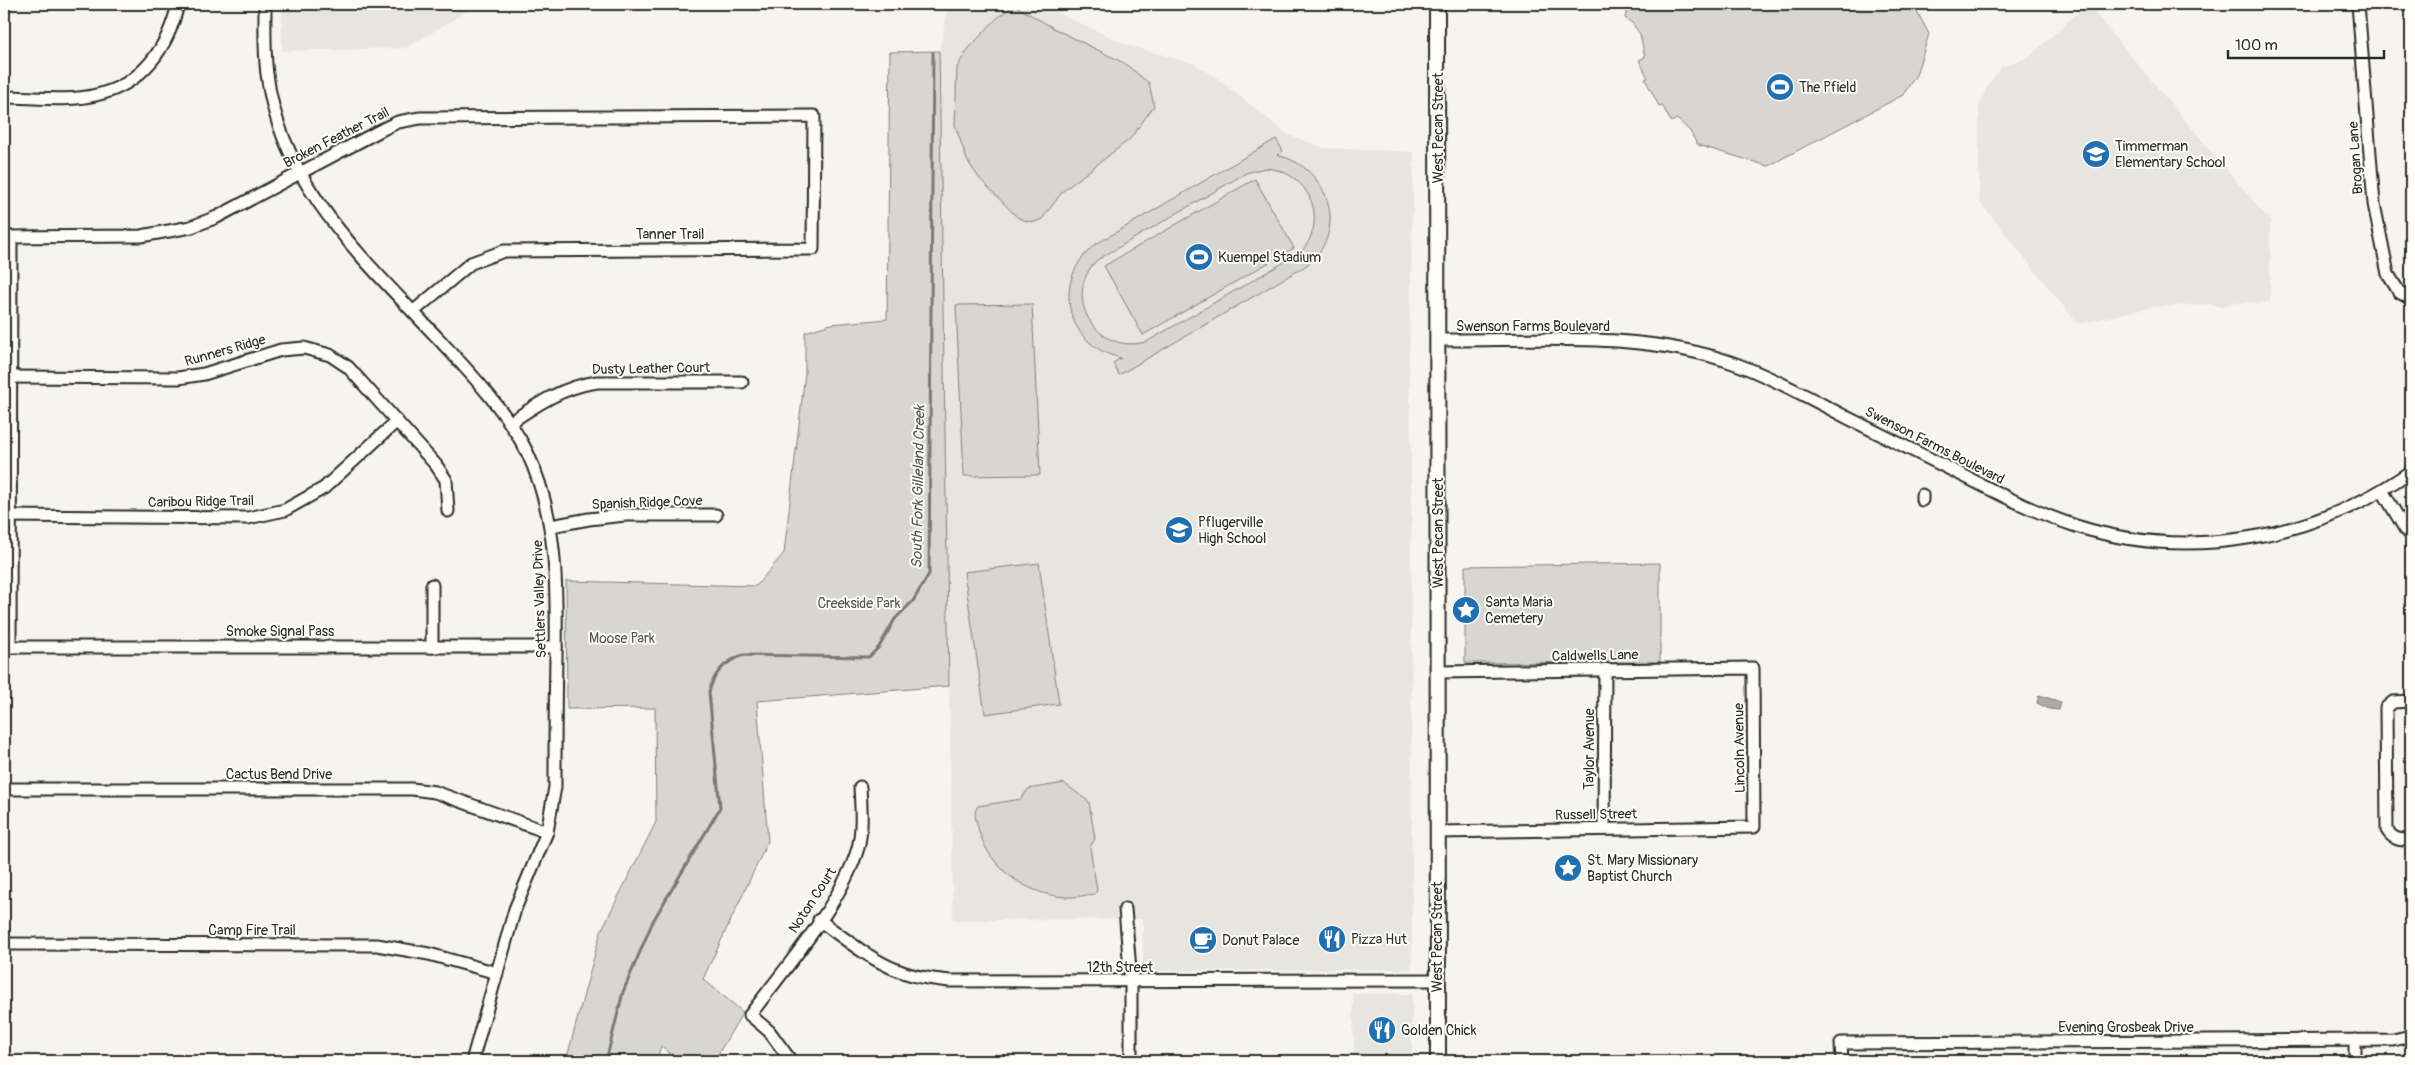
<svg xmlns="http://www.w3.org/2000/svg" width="2415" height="1065" font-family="Pangolin,sans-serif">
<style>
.built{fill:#e6e5e0}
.green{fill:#d7d6d2;stroke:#81807e;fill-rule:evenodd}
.water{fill:#adaca9;stroke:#797877}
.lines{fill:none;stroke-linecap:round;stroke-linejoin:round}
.stream{stroke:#797877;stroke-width:3}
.minor-casing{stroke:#2b2b2b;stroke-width:15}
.major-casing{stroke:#2b2b2b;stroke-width:18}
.minor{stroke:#fdfcf7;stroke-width:11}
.major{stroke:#fdfcf7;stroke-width:14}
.labels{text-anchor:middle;stroke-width:4;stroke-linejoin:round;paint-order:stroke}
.poi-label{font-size:14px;fill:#2b2b2b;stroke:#fdfcf7;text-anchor:start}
.street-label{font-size:14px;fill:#2b2b2b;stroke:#fdfcf7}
.park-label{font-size:14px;fill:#565655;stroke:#fdfcf7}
.water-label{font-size:15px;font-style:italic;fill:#585857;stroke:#fdfcf7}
</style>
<rect width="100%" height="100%" fill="#f5f4ef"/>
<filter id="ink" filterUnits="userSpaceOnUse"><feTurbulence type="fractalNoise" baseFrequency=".02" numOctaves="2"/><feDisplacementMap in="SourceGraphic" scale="10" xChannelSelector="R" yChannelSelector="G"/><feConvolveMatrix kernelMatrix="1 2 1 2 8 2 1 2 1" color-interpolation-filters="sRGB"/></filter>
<g filter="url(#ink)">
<!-- built -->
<g class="built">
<path d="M 282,4 L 479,4 L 406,48 L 282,51 Z"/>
<path d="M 2087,4 L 2270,221 L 2270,302 L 2234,303 L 2221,307 L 2210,304 L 2152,307 L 2078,324 L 1979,201 L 1979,107 L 1988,85 L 2001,67 L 2029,57 Z"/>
<path d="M 1014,5 L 1056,12 L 1127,45 L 1195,64 L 1213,75 L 1287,134 L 1324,148 L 1414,152 L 1409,358 L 1411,455 L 1412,969 L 1146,971 L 1143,966 L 1143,919 L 953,920 L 939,51 L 948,9 Z"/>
<path d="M 1353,994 L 1412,994 L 1412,1061 L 1354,1061 Z"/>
</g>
<!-- green -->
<g class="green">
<path d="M 1629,4 L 1913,4 L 1929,34 L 1916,75 L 1903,95 L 1768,166 L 1701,146 L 1697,144 L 1690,131 L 1677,119 L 1671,122 L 1662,105 L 1659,106 L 1645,79 L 1648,78 L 1639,60 L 1645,57 L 1640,34 L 1632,23 L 1625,18 Z"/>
<path d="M 1014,5 L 1055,29 L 1124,63 L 1149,83 L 1154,106 L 1130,139 L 1063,191 L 1042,219 L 1035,222 L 1026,221 L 1017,217 L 979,178 L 967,160 L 955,125 L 957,67 L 969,48 L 997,18 Z"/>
<path d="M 939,51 L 949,686 L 757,701 L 768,841 L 703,979 L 743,1012 L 714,1061 L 680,1061 L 661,1046 L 656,1061 L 566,1061 L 601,931 L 656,822 L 655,708 L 567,709 L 566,581 L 756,586 L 784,553 L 805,373 L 805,332 L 831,324 L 887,319 L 890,52 Z"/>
<path d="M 1276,139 L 1283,151 L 1277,155 C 1330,167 1351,234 1304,267 L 1119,375 L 1113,363 L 1121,358 C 1064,345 1051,279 1096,244 ZM 1265,168 C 1310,171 1330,221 1300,253 L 1148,341 C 1098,358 1060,297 1097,260 L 1246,173 Z"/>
<path d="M 1255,179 L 1294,248 L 1143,335 L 1104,266 Z"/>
<path d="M 1032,304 L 1040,475 L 964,476 L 956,305 Z"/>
<path d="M 1039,563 L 1059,704 L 985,714 L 964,572 Z"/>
<path d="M 1660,563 L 1660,662 L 1465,663 L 1465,566 Z"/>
<path d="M 1064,783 L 1089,802 L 1095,839 L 1090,847 L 1097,890 L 1095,894 C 1085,895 1074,898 1065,897 C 1026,894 990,869 979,831 C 977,822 972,813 978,806 L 1021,799 L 1028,789 Z"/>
</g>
<!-- water -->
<path class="water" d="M 2039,695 L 2061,702 L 2059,710 L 2049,709 L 2037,703 Z"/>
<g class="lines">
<!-- stream -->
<path class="stream" d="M 606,1061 L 623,992 L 653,921 L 720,808 L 709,692 C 714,673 724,662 743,655 L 869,657 L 879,647 L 895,619 L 913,601 L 929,574 L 933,53"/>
<defs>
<g id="minor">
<path d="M 265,4 C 265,27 264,51 267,74 C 281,190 373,267 447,348 C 477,380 507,413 527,452 C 558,517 557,589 556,659 C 555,702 555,744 555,787 L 547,832 L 515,909 L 472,1061"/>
<path d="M 2358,4 L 2374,204 L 2388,274 L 2399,292 L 2411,299"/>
<path d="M 4,97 C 33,97 67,102 96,95 C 142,85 168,48 178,4"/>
<path d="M 4,237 L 141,236 L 191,227 L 217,217 L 383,129 L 398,122 L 420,118 L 814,116 L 813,249 L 504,251 L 471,263 L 414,311"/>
<path d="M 1438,340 C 1537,341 1641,330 1736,364 C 1774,378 1811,399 1848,418 C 1888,438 1928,458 1968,478 C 2003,496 2039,514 2076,526 C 2190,562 2315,539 2411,471"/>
<path d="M 4,377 L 178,378 L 204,374 L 281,350 L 304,348 L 330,355 L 348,367 L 436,465 L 446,480 L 448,511"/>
<path d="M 511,422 C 539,403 563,387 597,382 L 742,382"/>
<path d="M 2382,490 L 2405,529 L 2411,535"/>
<path d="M 1922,495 L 1922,500"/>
<path d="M 4,516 L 248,518 L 285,510 L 324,488 L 397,421"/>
<path d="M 551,526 L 589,519 L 625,515 L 716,515"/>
<path d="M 4,647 L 556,647"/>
<path d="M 10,647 L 11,237"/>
<path d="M 432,647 L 432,585"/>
<path d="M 2411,701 L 2393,702 L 2386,708 L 2387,830 C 2393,840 2400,840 2411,840"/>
<path d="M 4,789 L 412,789 L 435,792 L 547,832"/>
<path d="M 1604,829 L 1605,669"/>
<path d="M 1437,832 L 1754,827 L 1753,668 L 1438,672"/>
<path d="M 1125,909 L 1131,982 L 1131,1061"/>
<path d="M 819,920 C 844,938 869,959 897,970 C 914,977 932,979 950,981 L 1437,980"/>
<path d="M 4,944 L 377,945 L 429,954 L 497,973"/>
<path d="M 2355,1040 L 2355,1061"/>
<path d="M 791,1061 L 769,1031 L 750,1015 C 785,968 842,903 858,848 C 863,828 861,807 860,787"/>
<path d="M 1842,1061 L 1841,1043 L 2393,1040 L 2411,1036"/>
</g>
<path id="major" d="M 1437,4 L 1438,1061"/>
</defs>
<!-- minor casing -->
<use href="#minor" class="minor-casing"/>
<!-- major casing -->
<use href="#major" class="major-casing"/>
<!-- minor -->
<use href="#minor" class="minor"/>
<!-- major -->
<use href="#major" class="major"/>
</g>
</g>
<!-- icons -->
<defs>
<symbol id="stadium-disc" viewBox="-11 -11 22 22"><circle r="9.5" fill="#1f6fb2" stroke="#fdfcf7"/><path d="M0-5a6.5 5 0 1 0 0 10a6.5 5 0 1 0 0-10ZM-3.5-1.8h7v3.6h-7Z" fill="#fff"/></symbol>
<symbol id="school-disc" viewBox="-11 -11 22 22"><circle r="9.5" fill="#1f6fb2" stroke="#fdfcf7"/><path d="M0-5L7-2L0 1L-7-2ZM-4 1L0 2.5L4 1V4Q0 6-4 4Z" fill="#fff"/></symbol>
<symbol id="sight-disc" viewBox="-11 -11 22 22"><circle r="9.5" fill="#1f6fb2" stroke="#fdfcf7"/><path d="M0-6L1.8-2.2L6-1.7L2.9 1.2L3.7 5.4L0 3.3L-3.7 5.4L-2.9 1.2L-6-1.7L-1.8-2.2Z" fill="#fff"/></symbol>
<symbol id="restaurant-disc" viewBox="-11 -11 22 22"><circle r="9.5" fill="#1f6fb2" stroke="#fdfcf7"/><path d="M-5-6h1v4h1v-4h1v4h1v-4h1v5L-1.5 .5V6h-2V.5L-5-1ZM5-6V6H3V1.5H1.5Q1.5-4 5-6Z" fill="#fff"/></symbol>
<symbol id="cafe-disc" viewBox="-11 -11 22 22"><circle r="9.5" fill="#1f6fb2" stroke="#fdfcf7"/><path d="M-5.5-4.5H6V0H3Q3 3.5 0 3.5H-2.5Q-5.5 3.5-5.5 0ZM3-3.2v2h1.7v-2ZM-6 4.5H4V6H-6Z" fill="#fff"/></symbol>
</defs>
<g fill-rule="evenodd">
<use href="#stadium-disc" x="1764" y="71" width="32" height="32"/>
<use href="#school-disc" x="2080" y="138" width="32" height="32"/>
<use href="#stadium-disc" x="1183" y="241" width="32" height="32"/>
<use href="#school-disc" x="1163" y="514" width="32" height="32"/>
<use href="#sight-disc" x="1450" y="594" width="32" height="32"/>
<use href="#sight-disc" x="1552" y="852" width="32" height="32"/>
<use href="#restaurant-disc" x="1316" y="923" width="32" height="32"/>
<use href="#cafe-disc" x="1187" y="924" width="32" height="32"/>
<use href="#restaurant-disc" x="1366" y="1014" width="32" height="32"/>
</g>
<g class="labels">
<!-- poi labels -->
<g class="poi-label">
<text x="1799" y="92">The Pfield</text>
<text x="2115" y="151">Timmerman<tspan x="2115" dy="16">Elementary School</tspan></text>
<text x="1218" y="262">Kuempel Stadium</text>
<text x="1198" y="527">Pflugerville<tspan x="1198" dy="16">High School</tspan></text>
<text x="1485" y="607">Santa Maria<tspan x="1485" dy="16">Cemetery</tspan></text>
<text x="1587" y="865">St. Mary Missionary<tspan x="1587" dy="16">Baptist Church</tspan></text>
<text x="1351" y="944">Pizza Hut</text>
<text x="1222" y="945">Donut Palace</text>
<text x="1401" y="1035">Golden Chick</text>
</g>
<!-- street labels -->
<g class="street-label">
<text transform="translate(1438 128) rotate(-90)" y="5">West Pecan Street</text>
<text transform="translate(336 137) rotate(-27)" y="5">Broken Feather Trail</text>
<text transform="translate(2355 158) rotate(-94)" y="5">Brogan Lane</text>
<text x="670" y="239">Tanner Trail</text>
<text x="1533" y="331">Swenson Farms Boulevard</text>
<text transform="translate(225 350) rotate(-16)" y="5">Runners Ridge</text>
<text transform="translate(651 368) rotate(-1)" y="5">Dusty Leather Court</text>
<text transform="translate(1935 445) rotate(27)" y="5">Swenson Farms Boulevard</text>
<text transform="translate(201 501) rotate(-1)" y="5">Caribou Ridge Trail</text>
<text transform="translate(647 502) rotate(-2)" y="5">Spanish Ridge Cove</text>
<text transform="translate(1438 533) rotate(-90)" y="5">West Pecan Street</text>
<text transform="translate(539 599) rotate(-92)" y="5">Settlers Valley Drive</text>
<text x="280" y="636">Smoke Signal Pass</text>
<text transform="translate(1595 655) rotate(-1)" y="5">Caldwells Lane</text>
<text transform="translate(1739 748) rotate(-91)" y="5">Lincoln Avenue</text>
<text transform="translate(1589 749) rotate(-90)" y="5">Taylor Avenue</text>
<text x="279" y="779">Cactus Bend Drive</text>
<text transform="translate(1596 814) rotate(-1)" y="5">Russell Street</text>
<text transform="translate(812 900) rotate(-57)" y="5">Noton Court</text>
<text x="252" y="935">Camp Fire Trail</text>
<text transform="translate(1437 937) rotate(-90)" y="5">West Pecan Street</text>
<text x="1120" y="972">12th Street</text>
<text x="2126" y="1032">Evening Grosbeak Drive</text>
</g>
<!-- park labels -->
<g class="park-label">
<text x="859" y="608">Creekside Park</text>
<text x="622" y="643">Moose Park</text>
</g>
<!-- water labels -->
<g class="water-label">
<text transform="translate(918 487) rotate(-89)" y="5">South Fork Gilleland Creek</text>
</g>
</g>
<!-- margin -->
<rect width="2415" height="1065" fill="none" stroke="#fdfcf7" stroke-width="20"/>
<rect x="10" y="10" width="2395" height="1045" fill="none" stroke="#2b2b2b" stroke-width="2" filter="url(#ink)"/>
<!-- scale -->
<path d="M2228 50v8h156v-8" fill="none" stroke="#2b2b2b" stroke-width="2.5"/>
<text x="2235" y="50" font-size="15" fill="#2b2b2b" stroke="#fdfcf7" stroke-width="4" paint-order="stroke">100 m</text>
</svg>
